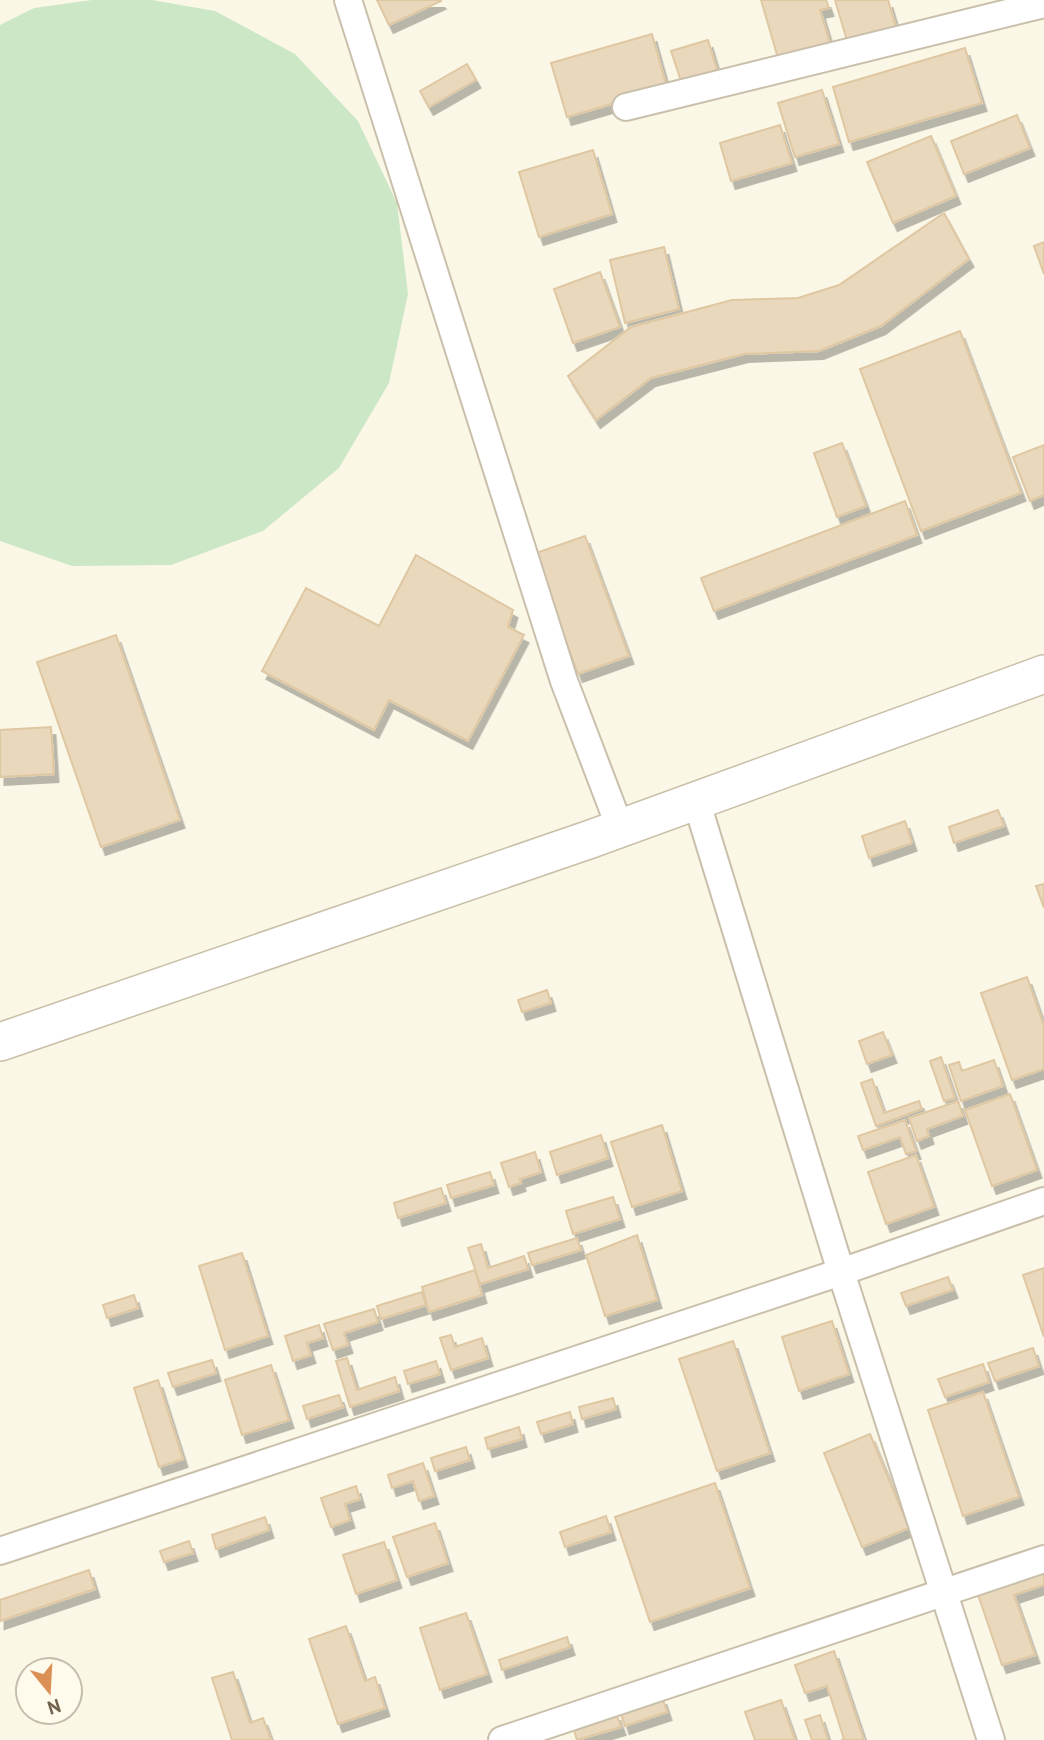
<svg xmlns="http://www.w3.org/2000/svg" width="1044" height="1740" font-family="'PT Sans',sans-serif">
<style>
.green{fill:#cce7c6}
.building{fill:#e9d8bc;stroke:#dfc7a2;stroke-width:2;filter:url(#shadow)}
.lines{fill:none;stroke-linecap:round;stroke-linejoin:round}
.street-casing{stroke:#c9bfab;stroke-width:30}
.secondary-casing{stroke:#c9bea7;stroke-width:40}
.street{stroke:#fff;stroke-width:26}
.secondary{stroke:#fff;stroke-width:37}
</style>
<defs>
<filter id="shadow"><feDropShadow dx="4.5" dy="8" stdDeviation="0" flood-color="#0004"/></filter>
</defs>
<rect width="100%" height="100%" fill="#fbf7e7"/>
<!-- green -->
<path class="green" d="M 92,0 L 152,0 L 215,11 L 295,54 L 358,121 L 397,203 L 408,294 L 389,383 L 339,468 L 263,531 L 171,565 L 72,566 L 0,541 L 0,25 L 34,8 Z"/>
<!-- building -->
<g class="building">
<path d="M 377,0 L 440,0 L 441,1 L 389,25 Z"/>
<path d="M 761,0 L 826,0 L 829,8 L 820,10 L 830,43 L 778,58 Z"/>
<path d="M 835,0 L 888,0 L 897,30 L 848,44 Z"/>
<path d="M 652,34 L 667,88 L 567,117 L 551,63 Z"/>
<path d="M 708,40 L 717,70 L 681,81 L 671,51 Z"/>
<path d="M 965,48 L 982,103 L 849,142 L 833,87 Z"/>
<path d="M 467,64 L 476,80 L 429,107 L 420,91 Z"/>
<path d="M 822,90 L 839,144 L 795,157 L 778,103 Z"/>
<path d="M 1017,115 L 1030,148 L 964,174 L 951,141 Z"/>
<path d="M 780,125 L 792,163 L 731,181 L 720,143 Z"/>
<path d="M 931,136 L 956,196 L 893,223 L 867,162 Z"/>
<path d="M 593,150 L 612,214 L 539,237 L 519,172 Z"/>
<path d="M 944,213 L 969,259 L 881,326 L 819,351 L 744,354 L 651,378 L 596,420 L 568,376 L 631,327 L 732,300 L 798,298 L 839,285 Z"/>
<path d="M 1044,242 L 1044,274 L 1034,246 Z"/>
<path d="M 664,247 L 679,309 L 625,323 L 610,260 Z"/>
<path d="M 600,272 L 620,327 L 573,343 L 554,289 Z"/>
<path d="M 960,331 L 1021,493 L 921,531 L 860,369 Z"/>
<path d="M 842,443 L 866,506 L 837,517 L 814,453 Z"/>
<path d="M 1044,445 L 1044,495 L 1030,501 L 1013,457 Z"/>
<path d="M 905,501 L 917,535 L 714,611 L 701,578 Z"/>
<path d="M 585,536 L 629,656 L 578,674 L 533,554 Z"/>
<path d="M 416,555 L 513,610 L 508,627 L 524,635 L 468,741 L 389,700 L 374,730 L 262,671 L 306,588 L 379,626 Z"/>
<path d="M 116,635 L 180,820 L 101,847 L 37,662 Z"/>
<path d="M 51,727 L 54,774 L 0,777 L 0,730 Z"/>
<path d="M 998,810 L 1004,826 L 954,843 L 949,827 Z"/>
<path d="M 905,821 L 912,843 L 869,858 L 862,836 Z"/>
<path d="M 1044,884 L 1044,908 L 1036,886 Z"/>
<path d="M 1027,977 L 1044,1026 L 1044,1069 L 1012,1080 L 981,993 Z"/>
<path d="M 547,990 L 551,1003 L 522,1012 L 518,1000 Z"/>
<path d="M 883,1032 L 892,1055 L 867,1064 L 859,1041 Z"/>
<path d="M 941,1057 L 955,1098 L 944,1101 L 930,1061 Z"/>
<path d="M 994,1060 L 1003,1086 L 961,1101 L 949,1065 L 959,1062 L 962,1071 Z"/>
<path d="M 872,1079 L 884,1113 L 919,1101 L 922,1109 L 876,1126 L 861,1083 Z"/>
<path d="M 1010,1094 L 1037,1170 L 992,1186 L 965,1110 Z"/>
<path d="M 958,1101 L 963,1116 L 927,1129 L 929,1136 L 917,1141 L 909,1118 Z"/>
<path d="M 905,1120 L 916,1151 L 906,1154 L 900,1137 L 863,1150 L 858,1136 Z"/>
<path d="M 662,1125 L 682,1191 L 632,1207 L 611,1142 Z"/>
<path d="M 601,1135 L 608,1158 L 557,1175 L 550,1152 Z"/>
<path d="M 535,1152 L 541,1172 L 520,1179 L 521,1183 L 509,1187 L 501,1163 Z"/>
<path d="M 916,1155 L 934,1207 L 886,1224 L 868,1172 Z"/>
<path d="M 490,1172 L 494,1185 L 451,1198 L 447,1185 Z"/>
<path d="M 441,1188 L 446,1203 L 398,1218 L 394,1203 Z"/>
<path d="M 613,1197 L 620,1219 L 573,1234 L 566,1211 Z"/>
<path d="M 637,1235 L 657,1300 L 605,1316 L 586,1255 Z"/>
<path d="M 577,1238 L 581,1250 L 532,1265 L 528,1253 Z"/>
<path d="M 481,1244 L 488,1268 L 524,1256 L 528,1269 L 480,1284 L 468,1248 Z"/>
<path d="M 242,1253 L 268,1336 L 225,1350 L 199,1266 Z"/>
<path d="M 1044,1268 L 1044,1337 L 1023,1275 Z"/>
<path d="M 475,1270 L 482,1295 L 429,1312 L 422,1287 Z"/>
<path d="M 948,1277 L 953,1290 L 906,1306 L 901,1293 Z"/>
<path d="M 422,1292 L 426,1305 L 381,1319 L 377,1306 Z"/>
<path d="M 134,1295 L 138,1308 L 107,1318 L 103,1305 Z"/>
<path d="M 374,1309 L 378,1322 L 344,1333 L 348,1345 L 333,1350 L 324,1324 Z"/>
<path d="M 832,1321 L 849,1374 L 799,1391 L 782,1337 Z"/>
<path d="M 319,1325 L 323,1338 L 307,1343 L 311,1355 L 293,1361 L 285,1336 Z"/>
<path d="M 451,1335 L 455,1347 L 482,1338 L 488,1358 L 451,1370 L 440,1338 Z"/>
<path d="M 733,1341 L 770,1453 L 717,1471 L 679,1359 Z"/>
<path d="M 1033,1348 L 1039,1366 L 995,1381 L 988,1363 Z"/>
<path d="M 347,1358 L 357,1390 L 395,1377 L 399,1391 L 350,1407 L 336,1361 Z"/>
<path d="M 212,1360 L 216,1373 L 173,1387 L 168,1373 Z"/>
<path d="M 436,1361 L 440,1374 L 408,1384 L 404,1371 Z"/>
<path d="M 983,1364 L 989,1382 L 945,1397 L 938,1379 Z"/>
<path d="M 271,1365 L 289,1420 L 242,1435 L 225,1380 Z"/>
<path d="M 158,1380 L 183,1459 L 159,1467 L 134,1388 Z"/>
<path d="M 983,1392 L 1019,1497 L 963,1516 L 928,1410 Z"/>
<path d="M 339,1395 L 343,1407 L 307,1419 L 303,1406 Z"/>
<path d="M 613,1398 L 616,1409 L 582,1419 L 579,1407 Z"/>
<path d="M 570,1412 L 573,1424 L 541,1434 L 537,1422 Z"/>
<path d="M 519,1427 L 522,1439 L 488,1449 L 485,1438 Z"/>
<path d="M 870,1434 L 909,1528 L 862,1547 L 824,1453 Z"/>
<path d="M 466,1447 L 470,1460 L 435,1471 L 431,1458 Z"/>
<path d="M 423,1463 L 434,1496 L 419,1501 L 413,1481 L 392,1488 L 388,1475 Z"/>
<path d="M 715,1483 L 750,1588 L 650,1622 L 615,1517 Z"/>
<path d="M 356,1486 L 360,1499 L 345,1504 L 350,1520 L 331,1527 L 321,1498 Z"/>
<path d="M 606,1516 L 611,1532 L 565,1547 L 560,1532 Z"/>
<path d="M 265,1517 L 269,1530 L 216,1549 L 212,1535 Z"/>
<path d="M 435,1523 L 448,1563 L 407,1577 L 393,1537 Z"/>
<path d="M 189,1541 L 193,1553 L 164,1562 L 160,1551 Z"/>
<path d="M 384,1542 L 397,1580 L 356,1594 L 343,1555 Z"/>
<path d="M 89,1570 L 95,1589 L 0,1621 L 0,1600 Z"/>
<path d="M 1044,1572 L 1044,1585 L 1014,1595 L 1035,1655 L 1002,1665 L 975,1586 Z"/>
<path d="M 466,1613 L 487,1674 L 440,1690 L 420,1628 Z"/>
<path d="M 346,1626 L 365,1681 L 375,1677 L 385,1708 L 338,1724 L 309,1639 Z"/>
<path d="M 567,1637 L 570,1647 L 502,1670 L 499,1660 Z"/>
<path d="M 834,1651 L 864,1740 L 841,1740 L 844,1739 L 827,1686 L 805,1693 L 795,1665 Z"/>
<path d="M 233,1672 L 250,1723 L 263,1718 L 271,1740 L 232,1740 L 212,1678 Z"/>
<path d="M 662,1697 L 667,1712 L 625,1726 L 620,1711 Z"/>
<path d="M 781,1700 L 795,1740 L 755,1740 L 745,1712 Z"/>
<path d="M 616,1713 L 621,1727 L 577,1740 L 573,1727 Z"/>
<path d="M 820,1715 L 828,1740 L 812,1740 L 805,1720 Z"/>
</g>
<g class="lines">
<defs>
<g id="street">
<path d="M 348,0 L 564,681 L 620,828"/>
<path d="M 626,107 L 1044,4"/>
<path d="M 696,800 L 841,1272 L 991,1740"/>
<path d="M 0,1551 L 841,1272 L 1044,1201"/>
<path d="M 502,1740 L 1044,1559"/>
</g>
<path id="secondary" d="M 0,1042 L 591,839 L 1044,674"/>
</defs>
<!-- street casing -->
<use href="#street" class="street-casing"/>
<!-- secondary casing -->
<use href="#secondary" class="secondary-casing"/>
<!-- street -->
<use href="#street" class="street"/>
<!-- secondary -->
<use href="#secondary" class="secondary"/>
</g>
<!-- north arrow -->
<g transform="translate(49 1691) rotate(162)"><circle r="33" fill="#fefbed" stroke="#c6bead" stroke-width="2"/>
<path d="M0-5L12 26L0 18L-12 26Z" fill="#db9156"/>
<text y="-10" font-size="19" font-weight="bold" text-anchor="middle" fill="#72634d">N</text>
</g>
</svg>
